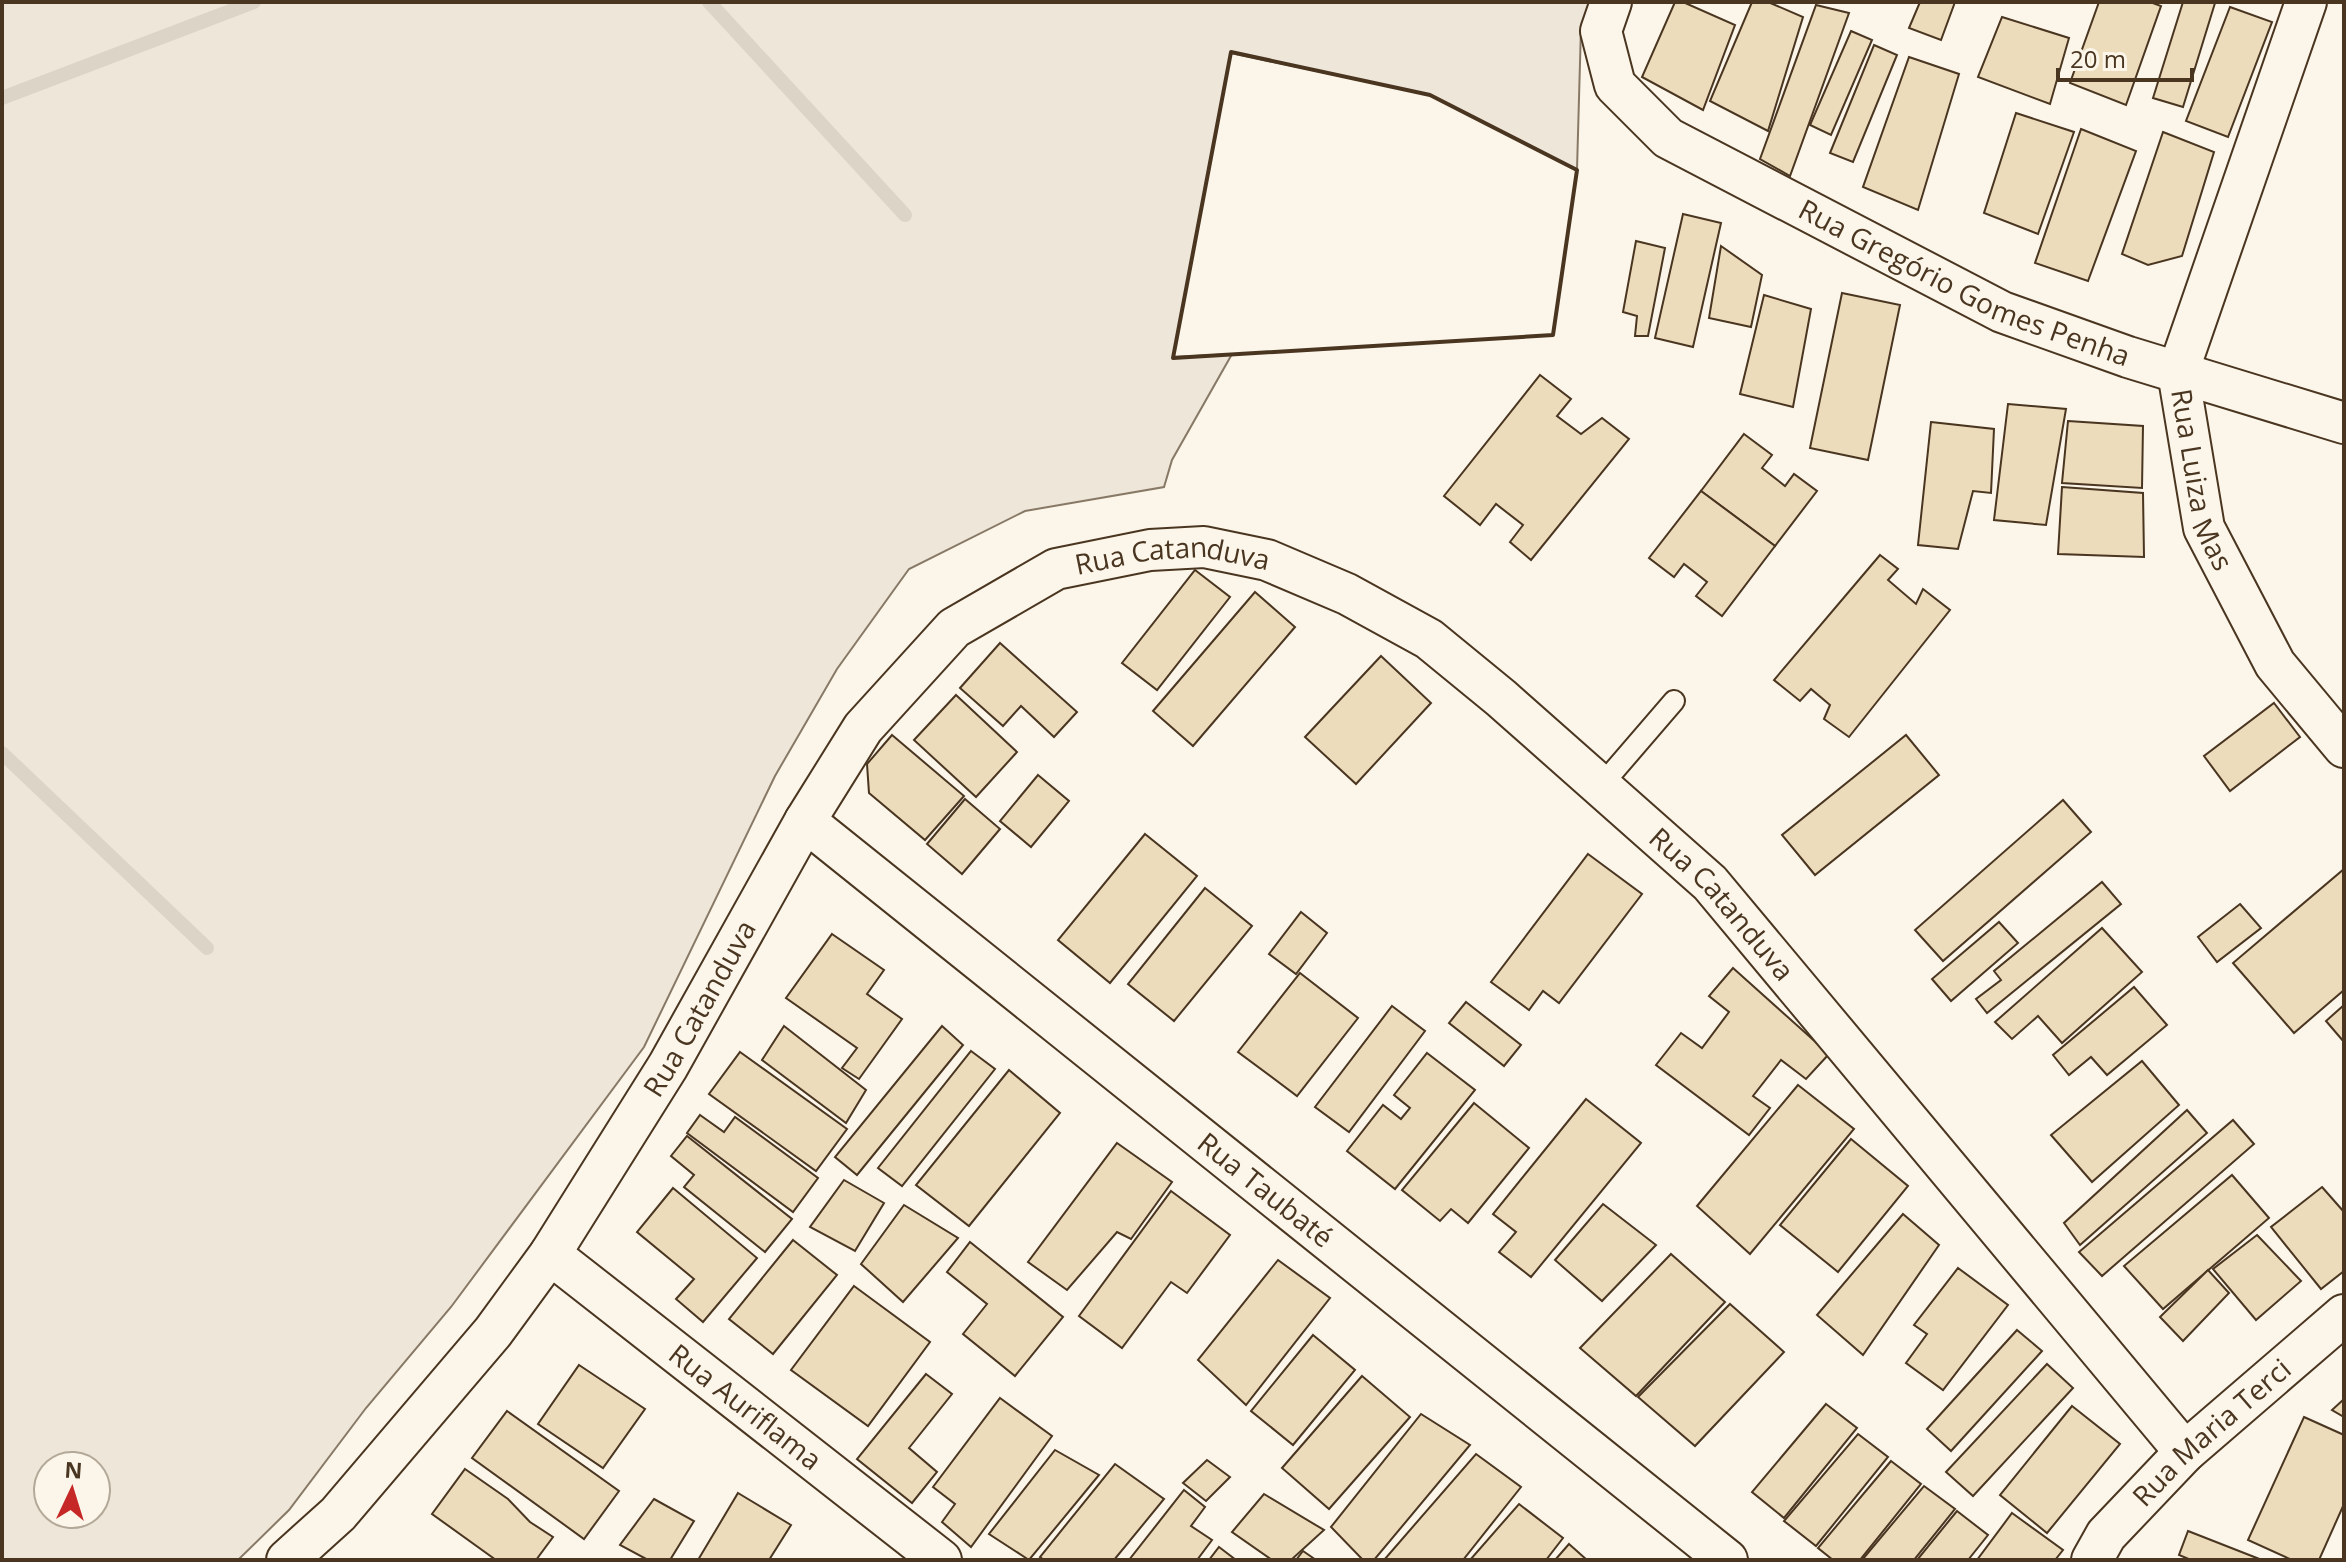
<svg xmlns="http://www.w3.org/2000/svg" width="2346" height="1562" font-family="'Open Sans',sans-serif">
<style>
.green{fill:#ede6d9;stroke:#887966;stroke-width:2;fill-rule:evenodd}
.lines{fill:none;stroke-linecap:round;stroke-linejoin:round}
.stream{stroke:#dcd4c6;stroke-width:14}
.building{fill:#ecdcbc;stroke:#4a3520;stroke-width:2}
.lane-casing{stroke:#4a3520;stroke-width:24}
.street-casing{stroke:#4a3520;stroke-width:44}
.lane{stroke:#fbf6e9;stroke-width:20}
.street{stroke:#fbf6e9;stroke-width:40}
.wall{stroke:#4a3520;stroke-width:4}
.labels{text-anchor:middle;stroke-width:6;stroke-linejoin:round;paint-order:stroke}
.street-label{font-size:28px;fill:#4a3520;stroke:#fbf6e9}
</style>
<rect width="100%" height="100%" fill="#fbf6e9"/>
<!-- green -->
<path class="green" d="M 2,2 L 1590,2 L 1581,27 L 1577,170 L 1430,95 L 1231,53 L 1173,357 L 1232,354 L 1172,460 L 1164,487 L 1025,511 L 909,569 L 837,669 L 775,776 L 644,1047 L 451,1307 L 366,1408 L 289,1510 L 238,1560 L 2,1560 ZM 48,1466 L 96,1466 L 96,1514 L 48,1514 Z"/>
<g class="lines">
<!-- stream -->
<g class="stream">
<path d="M 709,2 L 905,215"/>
<path d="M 2,98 L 254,2"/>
<path d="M 2,753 L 207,948"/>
</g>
</g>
<!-- building -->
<g class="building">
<path d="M 1675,2 L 1683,2 L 1735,25 L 1703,110 L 1642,77 Z"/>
<path d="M 1752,2 L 1768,2 L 1803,17 L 1768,131 L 1710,101 Z"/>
<path d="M 1920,2 L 1955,2 L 1941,40 L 1909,28 Z"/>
<path d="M 2099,2 L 2150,2 L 2161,6 L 2126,105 L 2070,83 Z"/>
<path d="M 2183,2 L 2215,3 L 2183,107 L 2153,98 Z"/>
<path d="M 1816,5 L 1849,13 L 1790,176 L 1760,159 Z"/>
<path d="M 2230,7 L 2272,22 L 2228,137 L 2186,121 Z"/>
<path d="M 2002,17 L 2069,38 L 2050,104 L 1978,77 Z"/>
<path d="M 1851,31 L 1872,40 L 1831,135 L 1810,125 Z"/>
<path d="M 1874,45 L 1897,55 L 1853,162 L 1830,153 Z"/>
<path d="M 1909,57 L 1959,74 L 1918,210 L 1863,187 Z"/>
<path d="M 2016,113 L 2074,132 L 2038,234 L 1984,213 Z"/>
<path d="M 2081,129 L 2136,151 L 2088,281 L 2035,263 Z"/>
<path d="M 2163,132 L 2214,152 L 2182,256 L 2148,265 L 2122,254 Z"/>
<path d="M 1683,214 L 1721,223 L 1693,347 L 1655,338 Z"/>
<path d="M 1636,241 L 1665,248 L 1648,336 L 1635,336 L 1637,316 L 1623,312 Z"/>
<path d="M 1721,246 L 1762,275 L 1751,327 L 1709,318 Z"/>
<path d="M 1842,293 L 1900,305 L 1868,460 L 1810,448 Z"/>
<path d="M 1764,295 L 1811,309 L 1793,407 L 1740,394 Z"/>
<path d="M 1540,375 L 1571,399 L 1557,416 L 1581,434 L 1602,418 L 1629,439 L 1531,560 L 1510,542 L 1523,525 L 1496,504 L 1480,525 L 1444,496 Z"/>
<path d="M 2008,404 L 2066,409 L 2046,525 L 1994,520 Z"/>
<path d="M 2068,421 L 2143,426 L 2142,488 L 2062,483 Z"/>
<path d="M 1931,422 L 1994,429 L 1991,493 L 1973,491 L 1958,549 L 1918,545 Z"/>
<path d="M 1744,434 L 1772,455 L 1762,468 L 1785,486 L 1794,474 L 1817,491 L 1775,546 L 1701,491 Z"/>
<path d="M 2062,487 L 2143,493 L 2144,557 L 2058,554 Z"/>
<path d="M 1701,491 L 1775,546 L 1722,616 L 1696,596 L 1707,582 L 1684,564 L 1674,577 L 1649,558 Z"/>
<path d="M 1880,555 L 1898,569 L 1888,580 L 1916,604 L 1923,589 L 1950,610 L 1849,737 L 1824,719 L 1830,705 L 1811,689 L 1800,701 L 1774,680 Z"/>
<path d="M 1195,570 L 1230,597 L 1157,690 L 1122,663 Z"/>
<path d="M 1255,592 L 1295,627 L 1193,746 L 1153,711 Z"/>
<path d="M 1000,643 L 1077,712 L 1054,737 L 1021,706 L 1003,726 L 960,688 Z"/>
<path d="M 1381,656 L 1431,703 L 1356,784 L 1305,737 Z"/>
<path d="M 956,695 L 1017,752 L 976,797 L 914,740 Z"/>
<path d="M 2274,703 L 2300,737 L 2230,791 L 2204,756 Z"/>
<path d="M 892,735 L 964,796 L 925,840 L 869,793 L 867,764 Z"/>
<path d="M 1906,735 L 1939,775 L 1815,875 L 1782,835 Z"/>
<path d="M 1038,775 L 1069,801 L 1031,847 L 1000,821 Z"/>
<path d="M 965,799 L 1000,829 L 962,874 L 927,844 Z"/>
<path d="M 2063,800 L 2091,832 L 1943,961 L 1915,930 Z"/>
<path d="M 1145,834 L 1197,876 L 1110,983 L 1058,940 Z"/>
<path d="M 1588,854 L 1642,894 L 1559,1003 L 1543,991 L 1529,1010 L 1491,982 Z"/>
<path d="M 2344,869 L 2344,990 L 2294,1033 L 2233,963 Z"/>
<path d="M 2102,882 L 2121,904 L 1987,1013 L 1976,999 L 2001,980 L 1994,971 Z"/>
<path d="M 1205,888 L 1252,926 L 1174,1021 L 1128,984 Z"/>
<path d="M 2240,904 L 2261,928 L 2217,962 L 2198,937 Z"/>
<path d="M 1301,912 L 1327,933 L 1296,974 L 1269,954 Z"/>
<path d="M 1999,922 L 2018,943 L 1951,1001 L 1932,979 Z"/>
<path d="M 2102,928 L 2142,972 L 2062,1043 L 2038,1016 L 2012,1039 L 1995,1022 Z"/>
<path d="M 832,934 L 884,970 L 867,994 L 902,1019 L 859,1079 L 842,1068 L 857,1048 L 786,998 Z"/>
<path d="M 1733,968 L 1829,1054 L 1806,1079 L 1781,1060 L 1753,1096 L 1770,1108 L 1749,1135 L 1656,1065 L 1681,1033 L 1702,1048 L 1729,1012 L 1709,996 Z"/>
<path d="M 1300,973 L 1358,1018 L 1297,1096 L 1238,1052 Z"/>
<path d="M 2134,987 L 2167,1025 L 2107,1075 L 2091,1057 L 2069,1075 L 2053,1055 Z"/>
<path d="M 1466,1002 L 1521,1045 L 1504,1066 L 1449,1023 Z"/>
<path d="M 2344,1005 L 2344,1042 L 2326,1021 Z"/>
<path d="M 1392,1006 L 1425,1031 L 1349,1132 L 1315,1107 Z"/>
<path d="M 784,1026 L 866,1090 L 846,1123 L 762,1060 Z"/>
<path d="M 942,1026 L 963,1045 L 857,1175 L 835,1157 Z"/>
<path d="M 971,1051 L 995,1069 L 902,1186 L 878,1168 Z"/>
<path d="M 740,1052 L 847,1129 L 816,1171 L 709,1094 Z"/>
<path d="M 1427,1053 L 1475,1090 L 1395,1189 L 1347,1151 L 1383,1105 L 1401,1119 L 1410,1108 L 1394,1095 Z"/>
<path d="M 2142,1061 L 2179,1105 L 2092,1182 L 2051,1135 Z"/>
<path d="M 1009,1070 L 1060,1113 L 969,1226 L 916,1185 Z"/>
<path d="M 1798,1085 L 1854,1129 L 1750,1254 L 1697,1206 Z"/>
<path d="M 1586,1099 L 1641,1143 L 1531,1277 L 1499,1252 L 1516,1232 L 1493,1214 Z"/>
<path d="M 1474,1103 L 1529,1148 L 1468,1223 L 1451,1209 L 1440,1221 L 1402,1190 Z"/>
<path d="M 2187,1110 L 2207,1133 L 2080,1245 L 2064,1223 Z"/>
<path d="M 700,1115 L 724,1132 L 735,1117 L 818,1178 L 793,1212 L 687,1133 Z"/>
<path d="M 2233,1120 L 2254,1144 L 2102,1276 L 2079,1252 Z"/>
<path d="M 687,1136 L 792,1219 L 765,1252 L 684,1187 L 694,1175 L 671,1156 Z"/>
<path d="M 1851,1139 L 1908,1186 L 1838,1272 L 1780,1225 Z"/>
<path d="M 1117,1143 L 1172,1182 L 1131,1239 L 1117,1232 L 1067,1290 L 1028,1262 Z"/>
<path d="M 2232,1175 L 2269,1218 L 2163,1309 L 2124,1266 Z"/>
<path d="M 844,1180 L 884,1203 L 855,1251 L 810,1227 Z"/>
<path d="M 2322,1187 L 2344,1212 L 2344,1271 L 2321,1289 L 2271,1227 Z"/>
<path d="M 673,1188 L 757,1258 L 703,1322 L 676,1299 L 694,1279 L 637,1232 Z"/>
<path d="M 1171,1191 L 1230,1235 L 1187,1293 L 1171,1282 L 1122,1348 L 1079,1316 Z"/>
<path d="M 1603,1204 L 1656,1245 L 1602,1301 L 1555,1260 Z"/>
<path d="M 904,1205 L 958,1238 L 903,1302 L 861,1264 Z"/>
<path d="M 1903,1214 L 1939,1245 L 1863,1355 L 1817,1315 Z"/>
<path d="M 2257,1235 L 2301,1281 L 2256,1320 L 2213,1269 Z"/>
<path d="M 793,1240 L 837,1275 L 773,1354 L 729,1319 Z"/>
<path d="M 970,1242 L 1063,1317 L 1015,1376 L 963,1334 L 987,1304 L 947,1272 Z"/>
<path d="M 1671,1254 L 1725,1302 L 1636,1396 L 1580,1348 Z"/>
<path d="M 1278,1260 L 1330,1298 L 1246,1405 L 1198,1360 Z"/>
<path d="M 1958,1268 L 2008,1305 L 1943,1390 L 1906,1363 L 1927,1334 L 1914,1325 Z"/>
<path d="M 2208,1270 L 2229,1293 L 2183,1341 L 2160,1317 Z"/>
<path d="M 854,1286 L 930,1342 L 868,1426 L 791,1370 Z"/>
<path d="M 1730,1304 L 1784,1352 L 1695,1446 L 1638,1397 Z"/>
<path d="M 2017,1330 L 2042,1351 L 1951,1451 L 1927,1429 Z"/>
<path d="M 1313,1335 L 1355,1370 L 1293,1445 L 1251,1411 Z"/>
<path d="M 2047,1364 L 2073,1388 L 1973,1496 L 1946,1472 Z"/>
<path d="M 579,1365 L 645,1409 L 603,1468 L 538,1424 Z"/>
<path d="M 926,1374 L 952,1394 L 909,1448 L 937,1472 L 912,1503 L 857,1459 Z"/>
<path d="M 1362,1376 L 1410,1417 L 1329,1509 L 1282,1468 Z"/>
<path d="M 1000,1398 L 1052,1436 L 971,1547 L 942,1522 L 955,1504 L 933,1487 Z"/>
<path d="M 2344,1399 L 2344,1417 L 2332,1410 Z"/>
<path d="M 1826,1404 L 1857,1428 L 1784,1518 L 1752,1492 Z"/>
<path d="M 2072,1406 L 2120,1444 L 2047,1533 L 2000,1495 Z"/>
<path d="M 507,1411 L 619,1491 L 584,1539 L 472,1458 Z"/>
<path d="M 1421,1414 L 1470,1445 L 1374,1560 L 1363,1560 L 1331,1527 Z"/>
<path d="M 2304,1417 L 2344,1435 L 2344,1504 L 2319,1560 L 2292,1560 L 2248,1540 Z"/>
<path d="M 1858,1434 L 1888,1457 L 1816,1546 L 1784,1521 Z"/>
<path d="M 1055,1450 L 1099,1475 L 1029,1560 L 989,1534 Z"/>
<path d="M 1476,1454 L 1521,1487 L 1463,1560 L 1384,1560 Z"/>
<path d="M 1207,1460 L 1230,1477 L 1206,1501 L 1183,1483 Z"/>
<path d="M 1891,1461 L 1921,1484 L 1860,1560 L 1833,1560 L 1818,1548 Z"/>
<path d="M 1115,1464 L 1164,1499 L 1114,1560 L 1044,1560 L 1040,1557 Z"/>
<path d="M 465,1469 L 508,1499 L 530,1522 L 553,1537 L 536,1560 L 496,1560 L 432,1514 Z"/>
<path d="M 1924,1486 L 1955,1509 L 1914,1560 L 1862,1560 Z"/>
<path d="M 1184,1490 L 1205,1507 L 1191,1526 L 1212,1540 L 1197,1560 L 1129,1560 Z"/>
<path d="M 738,1493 L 791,1525 L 769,1560 L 698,1560 Z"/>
<path d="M 1264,1494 L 1324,1530 L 1291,1560 L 1272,1560 L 1232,1532 Z"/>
<path d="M 654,1499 L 694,1521 L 670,1560 L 648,1560 L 620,1545 Z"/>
<path d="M 1519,1504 L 1563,1538 L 1546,1560 L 1470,1560 Z"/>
<path d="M 1957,1511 L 1988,1535 L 1968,1560 L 1917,1560 Z"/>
<path d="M 2012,1513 L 2063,1550 L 2055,1560 L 1977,1560 Z"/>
<path d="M 2188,1531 L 2262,1560 L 2191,1560 L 2179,1555 Z"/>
<path d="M 1569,1544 L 1587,1560 L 1555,1560 Z"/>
<path d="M 1219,1547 L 1236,1560 L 1209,1560 Z"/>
<path d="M 1303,1551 L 1316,1560 L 1296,1560 Z"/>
</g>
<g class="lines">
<defs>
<path id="lane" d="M 1600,787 L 1674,701"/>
<g id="street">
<path id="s1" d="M 1611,2 L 1601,31 L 1615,85 L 1668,138 L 2002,312 L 2128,357 L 2344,423"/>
<path id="s2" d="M 2306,2 L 2178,372 L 2204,528 L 2275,664 L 2344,747"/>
<path id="s3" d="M 805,821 L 1727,1560"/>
<path id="s4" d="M 550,1254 L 941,1560"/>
<path id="s5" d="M 287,1560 L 338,1514 L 493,1332 L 550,1254 L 668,1066 L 805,821 L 863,728 L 954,628 L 1056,569 L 1150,550 L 1204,547 L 1267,560 L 1347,594 L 1429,639 L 1501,698 L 1710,883 L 2185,1452"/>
<path id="s6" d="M 2092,1560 L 2106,1535 L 2185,1452 L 2344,1315"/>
</g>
</defs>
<!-- lane casing -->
<use href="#lane" class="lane-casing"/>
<!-- street casing -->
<use href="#street" class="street-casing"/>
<!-- lane -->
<use href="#lane" class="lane"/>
<!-- street -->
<use href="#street" class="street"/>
<!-- wall -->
<path class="wall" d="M 1231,52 L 1430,95 L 1577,170 L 1553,335 L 1173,358 Z"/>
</g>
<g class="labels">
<!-- street labels -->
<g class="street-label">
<text dy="10" stroke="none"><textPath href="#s1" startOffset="492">Rua Gregório Gomes Penha</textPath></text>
<text dy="10" stroke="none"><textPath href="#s2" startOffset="502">Rua Luiza Mas</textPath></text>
<text dy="10" stroke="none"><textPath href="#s5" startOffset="1388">Rua Catanduva</textPath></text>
<text dy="10" stroke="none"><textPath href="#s5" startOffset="2060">Rua Catanduva</textPath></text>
<text dy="10" stroke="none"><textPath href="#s5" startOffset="692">Rua Catanduva</textPath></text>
<text dy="10" stroke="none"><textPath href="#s3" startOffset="590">Rua Taubaté</textPath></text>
<text dy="10" stroke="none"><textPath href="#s4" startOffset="248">Rua Auriflama</textPath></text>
<text dy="10" stroke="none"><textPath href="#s6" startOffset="176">Rua Maria Terci</textPath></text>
</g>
</g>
<!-- border -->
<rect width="2346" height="1562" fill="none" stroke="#4a3520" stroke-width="8"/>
<!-- north arrow -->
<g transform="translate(72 1490) rotate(4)"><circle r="38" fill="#fbf6e9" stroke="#b4a999" stroke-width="2"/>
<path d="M0-6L14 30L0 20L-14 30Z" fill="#c62828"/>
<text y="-12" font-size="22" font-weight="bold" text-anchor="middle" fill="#4a3520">N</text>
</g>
<!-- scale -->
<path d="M2058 68v12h134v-12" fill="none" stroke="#4a3520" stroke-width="4"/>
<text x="2070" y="68" font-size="24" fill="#4a3520" stroke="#fbf6e9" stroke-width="6" paint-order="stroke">20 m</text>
</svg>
